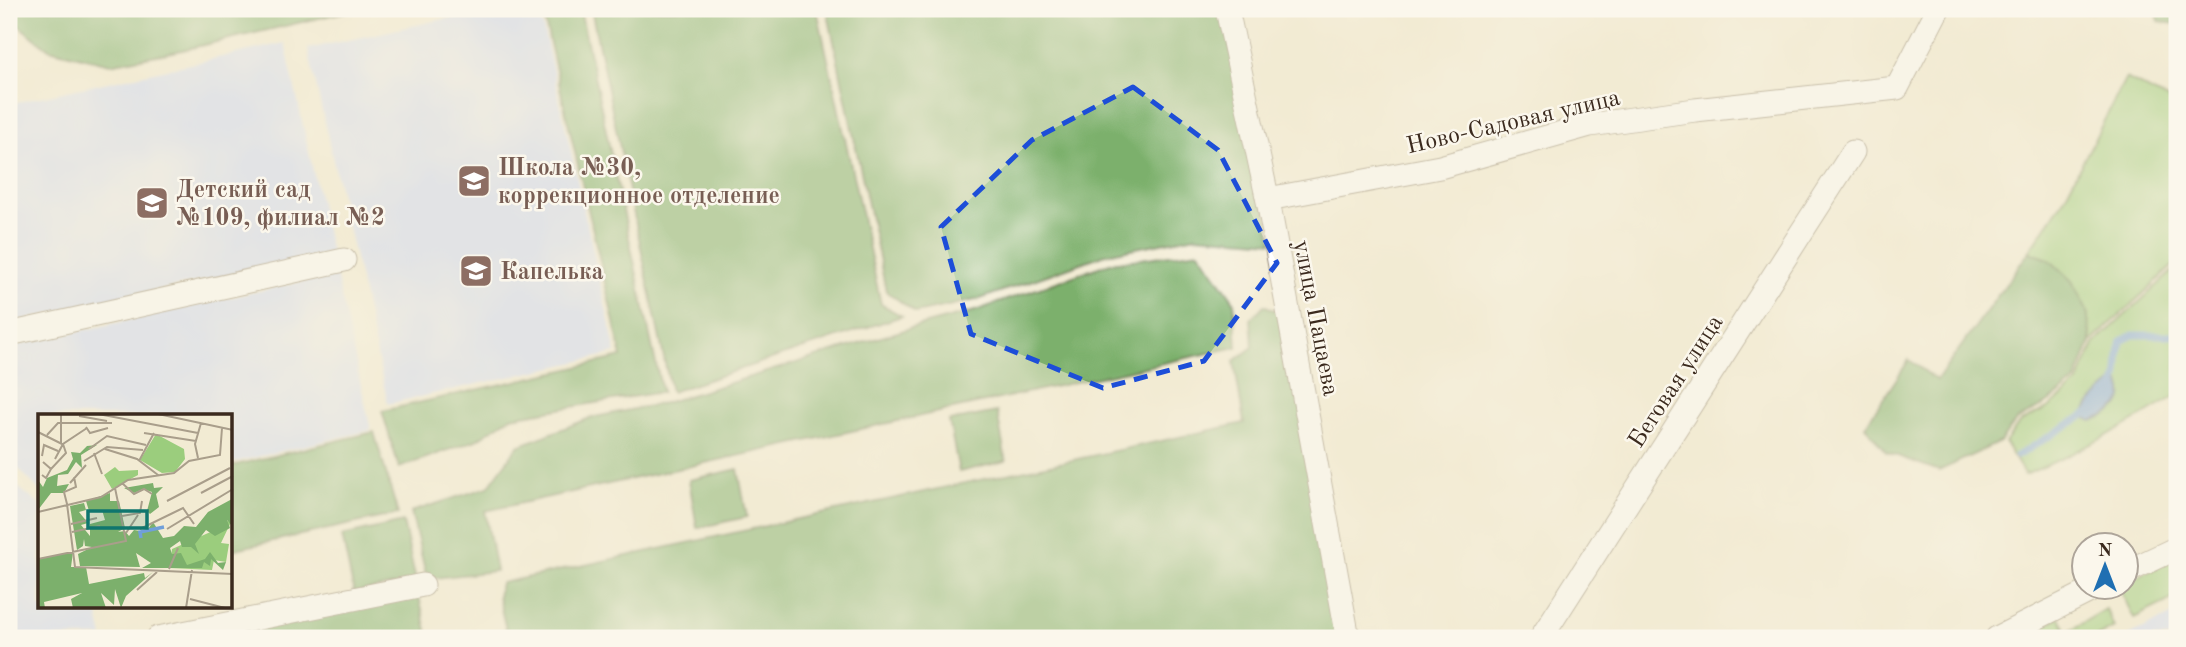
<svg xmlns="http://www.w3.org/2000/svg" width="2186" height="647" font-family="'Old Standard TT',serif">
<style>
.built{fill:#cfdafa}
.green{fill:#9bcd7d;stroke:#6b7c4e;stroke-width:2}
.forest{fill:#7cb06c;stroke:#5c6d45;stroke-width:2}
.water{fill:#709fd9;stroke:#56647c;stroke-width:2}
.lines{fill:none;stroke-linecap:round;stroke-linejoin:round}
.stream{stroke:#709fd9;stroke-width:7}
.street-casing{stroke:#968a78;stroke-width:25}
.street{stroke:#fff;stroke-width:23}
.marked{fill:none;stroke:#1d4ed8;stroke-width:5;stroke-dasharray:14 9;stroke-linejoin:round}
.labels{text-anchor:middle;stroke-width:5;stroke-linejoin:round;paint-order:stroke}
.street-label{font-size:24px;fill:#3b2a1e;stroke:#fbf7ec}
.education-label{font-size:24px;font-weight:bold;fill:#785e54;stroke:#fbf7ec;text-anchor:start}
.inset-river{fill:none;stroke:#709fd9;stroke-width:3.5}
.inset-road{fill:none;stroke:#a99e8b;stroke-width:2}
.view{fill:#0f766e;fill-opacity:0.15;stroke:#0f766e;stroke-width:3.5}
.inset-edge{fill:none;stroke:#3b2a1e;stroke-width:3.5}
</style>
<rect width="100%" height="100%" fill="#fbf7ec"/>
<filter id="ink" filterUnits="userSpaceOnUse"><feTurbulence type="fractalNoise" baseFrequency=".0143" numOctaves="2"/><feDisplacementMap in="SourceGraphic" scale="14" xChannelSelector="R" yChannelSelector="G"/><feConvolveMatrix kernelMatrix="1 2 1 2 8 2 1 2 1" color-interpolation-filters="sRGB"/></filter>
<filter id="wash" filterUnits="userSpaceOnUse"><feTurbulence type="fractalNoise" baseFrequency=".00686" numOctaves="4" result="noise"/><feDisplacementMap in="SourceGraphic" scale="28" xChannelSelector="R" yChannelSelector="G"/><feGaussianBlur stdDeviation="1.57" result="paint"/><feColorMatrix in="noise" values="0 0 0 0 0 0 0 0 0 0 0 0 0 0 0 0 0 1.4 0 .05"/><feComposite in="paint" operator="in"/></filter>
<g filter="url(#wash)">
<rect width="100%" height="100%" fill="#f2ebd3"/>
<!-- built -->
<g class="built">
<path d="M 490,9 L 539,9 L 616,353 L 388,404 L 308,49 Z"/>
<path d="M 285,43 L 331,253 L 9,323 L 9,104 Z"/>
<path d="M 336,274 L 371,430 L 231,463 L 231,416 L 40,416 L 40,491 L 17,467 L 9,434 L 9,347 Z"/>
<path d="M 9,480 L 40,505 L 40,607 L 96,607 L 103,637 L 9,638 Z"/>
<path d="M 2177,612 L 2177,638 L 2125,638 Z"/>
</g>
<!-- green -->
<g class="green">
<path d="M 2126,78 L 2177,104 L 2177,262 L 2091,342 L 2087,311 L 2049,259 L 2029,252 L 2061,204 Z"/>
<path d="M 2177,267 L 2177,395 C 2129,426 2078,452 2025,475 L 2005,443 L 2019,423 L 2051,406 L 2078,383 L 2094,344 Z"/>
<path d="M 2177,557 L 2177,597 L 2134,618 L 2119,588 L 2126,588 L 2127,582 Z"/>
<path d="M 2106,609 L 2114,627 L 2094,638 L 2018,638 L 2060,617 L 2067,632 Z"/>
</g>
<!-- forest -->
<g class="forest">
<path d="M 15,9 L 358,9 L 178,51 L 110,64 L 49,49 L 19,26 Z"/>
<path d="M 542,9 L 580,9 L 662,392 L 511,417 L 476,440 L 399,468 L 382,411 L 622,357 Z"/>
<path d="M 591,9 L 817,9 L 881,304 L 902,316 L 671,392 Z"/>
<path d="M 827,9 L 1222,9 L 1273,242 L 1196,236 L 1106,254 L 980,299 L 916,313 L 886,291 Z"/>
<path d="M 2156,9 L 2177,9 L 2177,24 L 2159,22 Z"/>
<path d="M 1199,251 L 1234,301 L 1237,347 L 485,511 L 496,571 L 427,579 L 411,512 L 488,487 L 518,446 L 590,418 L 664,403 L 911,328 L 975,311 L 1110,263 Z"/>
<path d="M 2029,252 L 2049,259 L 2072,281 L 2087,311 L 2091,342 L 2076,381 L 2049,402 L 2016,421 L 2000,442 L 1939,471 L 1886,452 L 1865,426 L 1909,360 L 1937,380 Z"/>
<path d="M 1264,305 L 1286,316 L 1341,638 L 508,638 L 498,596 L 501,583 L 1244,423 L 1234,361 L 1253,347 L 1251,319 Z"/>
<path d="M 997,412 L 1006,461 L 959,472 L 949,421 Z"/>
<path d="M 374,432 L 398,514 L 231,550 L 231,466 Z"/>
<path d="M 738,469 L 747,517 L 697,528 L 689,480 Z"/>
<path d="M 403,522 L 416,581 L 354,593 L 342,536 Z"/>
<path d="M 417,589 L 429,638 L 177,638 Z"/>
</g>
<!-- water -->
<path class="water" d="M 2118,379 C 2131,403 2113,413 2092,421 L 2083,416 C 2091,400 2103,389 2118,379 Z"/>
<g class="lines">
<!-- stream -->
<g class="stream">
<path d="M 2115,385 C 2121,372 2117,355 2121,341 L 2133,335 L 2177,335"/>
<path d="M 2017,456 L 2088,413"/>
</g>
</g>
</g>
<g filter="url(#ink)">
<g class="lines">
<defs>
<g id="street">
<path d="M 1227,9 L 1269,206 L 1348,638"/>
<path d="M 1268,199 L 1440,167 L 1590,125 L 1695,110 L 1897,88 L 1938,9"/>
<path d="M 9,334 L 344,260"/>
<path d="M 2126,572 L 2177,548"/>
<path d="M 158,638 L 423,585"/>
<path d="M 1541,638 L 1853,152"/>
<path d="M 1997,638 L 2096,588"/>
</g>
</defs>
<!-- street casing -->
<use href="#street" class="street-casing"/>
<!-- street -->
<use href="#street" class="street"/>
</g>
</g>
<!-- marked area -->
<path d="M0 0H2186V647H0ZM 1133,87 L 1218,150 L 1277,263 L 1204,361 L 1103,388 L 971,334 L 941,227 L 1032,140 Z" fill="#f2ebd3" fill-opacity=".55" fill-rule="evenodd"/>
<path class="marked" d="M 1133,87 L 1218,150 L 1277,263 L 1204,361 L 1103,388 L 971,334 L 941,227 L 1032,140 Z"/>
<!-- icons -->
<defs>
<symbol id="school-square" viewBox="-11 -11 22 22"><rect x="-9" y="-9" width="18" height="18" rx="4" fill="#8d6e63" stroke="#fbf7ec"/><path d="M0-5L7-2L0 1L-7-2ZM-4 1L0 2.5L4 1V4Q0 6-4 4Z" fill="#fff"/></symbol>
</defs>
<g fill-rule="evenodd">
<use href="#school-square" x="455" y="162" width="38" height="38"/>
<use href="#school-square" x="133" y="184" width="38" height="38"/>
<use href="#school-square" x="457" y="252" width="38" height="38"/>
</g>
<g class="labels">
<!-- street labels -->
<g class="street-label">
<text transform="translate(1513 121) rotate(-13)" y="8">Ново-Садовая улица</text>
<text transform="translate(1317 318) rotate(79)" y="8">улица Пацаева</text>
<text transform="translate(1675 381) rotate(-57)" y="8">Беговая улица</text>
</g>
<!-- education labels -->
<g class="education-label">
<text x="498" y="175">Школа №30,<tspan x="498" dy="28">коррекционное отделение</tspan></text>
<text x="176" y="197">Детский сад<tspan x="176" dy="28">№109, филиал №2</tspan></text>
<text x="500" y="279">Капелька</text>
</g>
</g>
<!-- overview -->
<g transform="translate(38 414)">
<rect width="194" height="194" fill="#f2ebd3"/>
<path d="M 118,20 L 146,35 L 147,45 L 137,58 L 124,59 L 102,46 ZM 77,53 L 81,57 L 100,56 L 100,61 L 74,75 L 66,61 ZM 181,105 L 193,108 L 183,129 L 191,130 L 188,148 L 176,146 L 174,156 L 132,154 L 134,135 L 177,116 Z" fill="#9bcd7d"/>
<path d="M 59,31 L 43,41 L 44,54 L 38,48 L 30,60 L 20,61 L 19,72 L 31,70 L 26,79 L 13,79 L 0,96 L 0,66 L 5,73 L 9,64 L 29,56 L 35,45 L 33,38 L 42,39 L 49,32 ZM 115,69 L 116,74 L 125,73 L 118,80 L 121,93 L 112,100 L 109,97 L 114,78 L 105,75 L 96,79 L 86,74 ZM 72,79 L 72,87 L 81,87 L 87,114 L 80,118 L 87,117 L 91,122 L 96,116 L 108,118 L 115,108 L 125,124 L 136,122 L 146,112 L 158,113 L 170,98 L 194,85 L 194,112 L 189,106 L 192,114 L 177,122 L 168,116 L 157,130 L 161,140 L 153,133 L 144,133 L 142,127 L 132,134 L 134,140 L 143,139 L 149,151 L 167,145 L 172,138 L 180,149 L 188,148 L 185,156 L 173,145 L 172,152 L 166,148 L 164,154 L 104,154 L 113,149 L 98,139 L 102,153 L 42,152 L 40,140 L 54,133 L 47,132 L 46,125 L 45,132 L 39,136 L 32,92 L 46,89 L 48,96 L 41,98 L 50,109 L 43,111 L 52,122 L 52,110 L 67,106 L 64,96 L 51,97 L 48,87 ZM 35,138 L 33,153 L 48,153 L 51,170 L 106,159 L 107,164 L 115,158 L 88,182 L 83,194 L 77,175 L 76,191 L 63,179 L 68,194 L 35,194 L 33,185 L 44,179 L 6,188 L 7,194 L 0,194 L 0,145 Z" fill="#7cb06c"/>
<path class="inset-river" d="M 103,124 L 102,118 L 126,113"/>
<path class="inset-road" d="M 23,0 L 23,29M 60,0 L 160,19M 120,0 L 195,16M 41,2 L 69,7M 48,13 L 52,19 L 70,14M 0,18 L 24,30M 106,19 L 158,27M 9,21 L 20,9 L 74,9M 51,35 L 69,22 L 108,31M 67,35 L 99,45 L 120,61M 56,39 L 64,60M 4,42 L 6,31 L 20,37M 160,44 L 157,30 L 163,9M 17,45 L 25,30 L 49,14M 46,47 L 69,33 L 105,36M 101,47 L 116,19M 13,55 L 28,39 L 25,30M 4,61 L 8,64 L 13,55 L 5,48M 32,69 L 48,51M 84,69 L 96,80 L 106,75 L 114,80M 163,79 L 195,62M 129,87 L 192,54M 29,90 L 26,78 L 38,73 L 36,63M 29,90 L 37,153 L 195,160M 0,98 L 63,83 L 90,66 L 136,59 L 151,47 L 182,41 L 184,14M 84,102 L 102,99 L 104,87M 33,110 L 59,104M 102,115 L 145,94 L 156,110M 129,115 L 195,75M 34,118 L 62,112M 88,119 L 100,101M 0,145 L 88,127 L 77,74M 131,155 L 140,134M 99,176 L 119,158M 152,185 L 187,194M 148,194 L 154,156"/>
<path class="view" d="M 50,97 L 109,97 L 109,114 L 50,114 Z"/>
<rect width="194" height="194" class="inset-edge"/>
</g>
<!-- margin -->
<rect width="2186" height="647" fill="none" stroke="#fbf7ec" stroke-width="35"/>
<!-- north arrow -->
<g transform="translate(2105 566)"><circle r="33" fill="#fbf7ec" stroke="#aea59a" stroke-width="2"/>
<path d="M0-5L12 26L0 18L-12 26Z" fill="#1f6fb2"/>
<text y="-10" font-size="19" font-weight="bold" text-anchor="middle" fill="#3b2a1e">N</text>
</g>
</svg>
